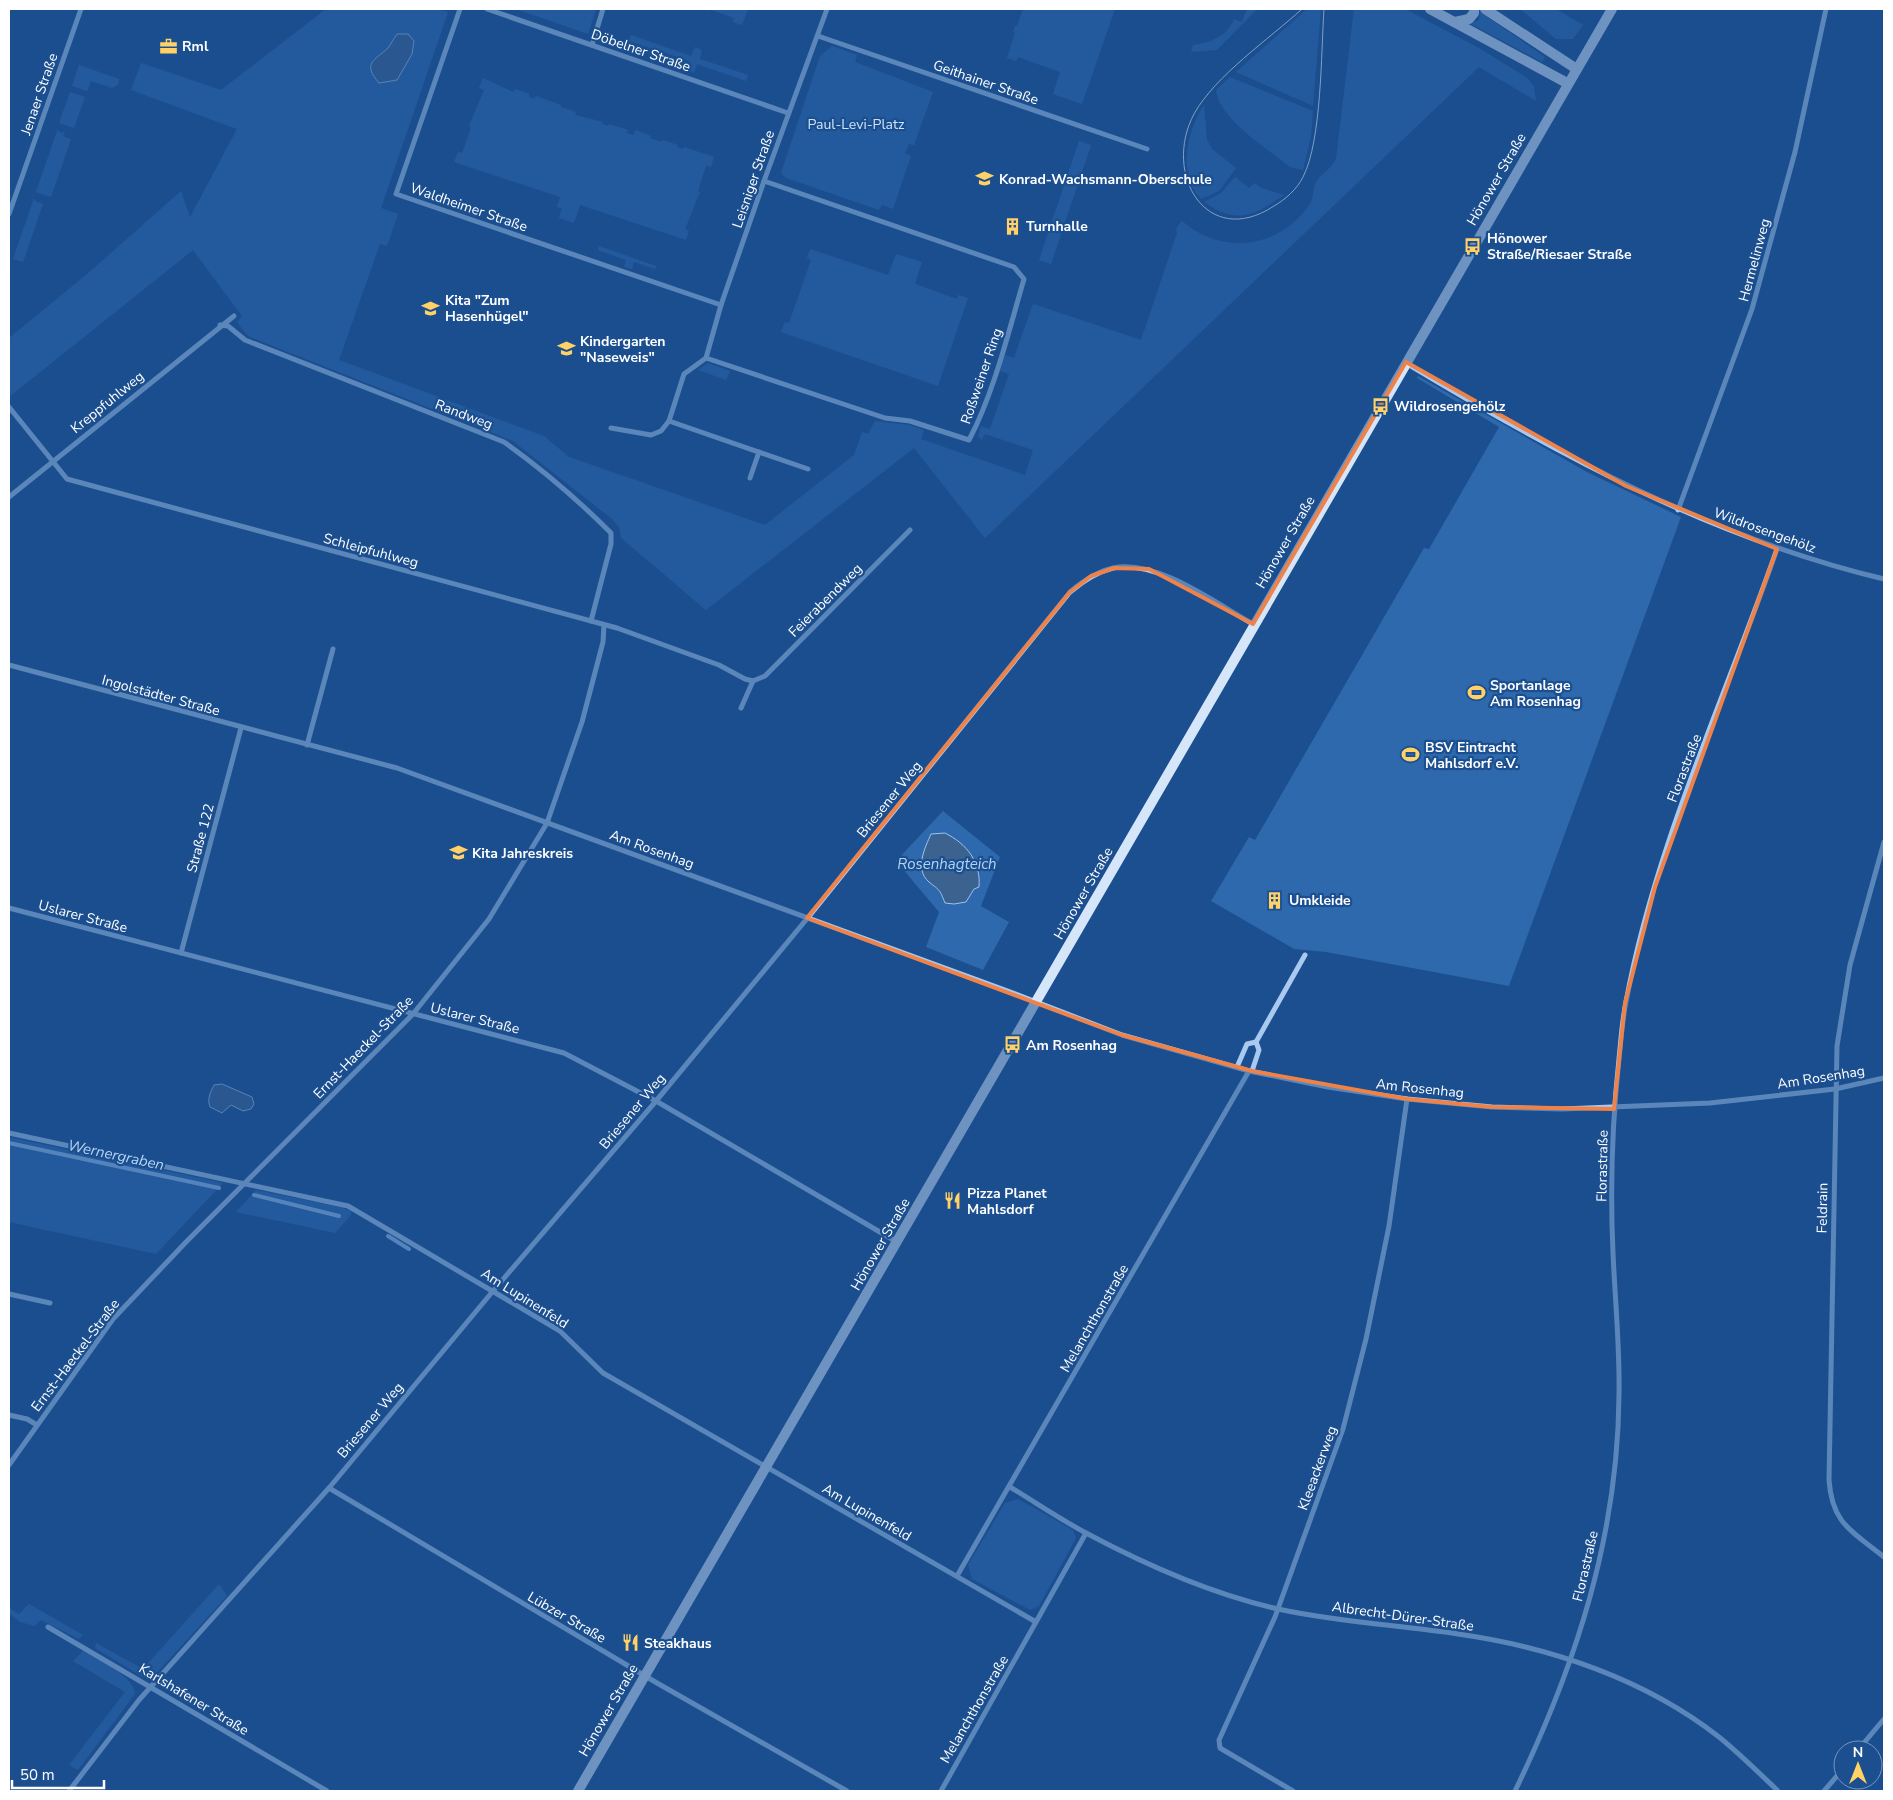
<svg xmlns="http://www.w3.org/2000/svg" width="1893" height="1800" font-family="'Nunito Sans',sans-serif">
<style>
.green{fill:#2e69ad}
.water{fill:#3c6290;stroke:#9cc4f0}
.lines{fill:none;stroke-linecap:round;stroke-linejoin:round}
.stream{stroke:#9cc4f0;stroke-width:4}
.street{stroke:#a9c9ee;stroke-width:5}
.secondary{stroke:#d6e6fa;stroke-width:10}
.tram{stroke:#fff;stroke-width:1}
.marked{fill:none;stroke:#ee8249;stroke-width:4;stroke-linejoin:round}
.labels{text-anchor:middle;stroke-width:4.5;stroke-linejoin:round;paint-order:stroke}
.poi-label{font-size:14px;font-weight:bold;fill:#fff;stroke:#1b4f8f;text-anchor:start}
.street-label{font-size:14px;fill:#fff;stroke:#1b4f8f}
.park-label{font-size:14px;fill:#cfe3fa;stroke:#1b4f8f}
.water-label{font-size:15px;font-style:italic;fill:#b5d3f5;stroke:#1b4f8f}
</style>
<rect width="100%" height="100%" fill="#1b4f8f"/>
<!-- green -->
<g class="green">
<path d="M 326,9 L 437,9 L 448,12 L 381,208 L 398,214 L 387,246 L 380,244 L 339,360 L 544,436 L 569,457 L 765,525 L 854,455 L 862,432 L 868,434 L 875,421 L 909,425 L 924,430 L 921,439 L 1025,475 L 1033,450 L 985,434 L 982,440 L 978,436 L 981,426 L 990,429 L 1009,374 L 1000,371 L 1005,355 L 1014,358 L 1033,304 L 1141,340 L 1177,233 L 1176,229 L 1182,221 C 1222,256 1279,249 1310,204 C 1314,198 1313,185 1318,179 C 1325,172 1331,168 1336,159 L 1354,9 L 1405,9 L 1477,47 L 1526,77 L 1534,86 L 1536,101 L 1479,67 L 985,538 L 914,448 L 706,610 L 621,538 L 619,527 L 612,519 L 513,441 L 248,336 L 237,322 L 242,316 L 193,250 L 9,397 L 9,338 L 86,275 L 181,191 L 190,217 L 237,129 L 131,90 L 141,63 L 221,90 Z"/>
<path d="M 516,9 L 596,9 L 588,34 Z"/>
<path d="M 701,9 L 748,9 L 742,25 L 733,22 L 734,18 L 709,9 L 708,11 Z"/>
<path d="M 1023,9 L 1115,9 L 1082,104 L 1053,94 L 1060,72 L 1018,57 L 1016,61 L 1007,58 L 1015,33 L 1013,32 L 1015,26 L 1017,26 Z"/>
<path d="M 1247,9 L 1257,9 L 1217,50 L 1191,52 L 1193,45 C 1210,43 1228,36 1234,19 L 1242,22 Z"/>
<path d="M 1307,9 L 1321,9 L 1313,106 L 1236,72 Z"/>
<path d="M 1520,9 L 1556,9 L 1583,25 L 1573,39 L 1556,39 Z"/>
<path d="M 1480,12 L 1545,57 L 1542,62 L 1471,24 L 1479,20 Z"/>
<path d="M 631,35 L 691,56 L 695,47 L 702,50 L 700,59 L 748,75 L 746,81 L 697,64 L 694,73 L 687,70 L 690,61 L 629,41 Z"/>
<path d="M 832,46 L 857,55 L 855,62 L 933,92 L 914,145 L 909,144 L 905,153 L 911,156 L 893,209 L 882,205 L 879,210 L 786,178 L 781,173 L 820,56 Z"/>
<path d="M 79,65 L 119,79 L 118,85 L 112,88 L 91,81 L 87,91 L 72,86 Z"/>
<path d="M 1230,77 L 1313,111 L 1311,136 L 1303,170 L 1290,167 C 1267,148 1220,120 1216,90 Z"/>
<path d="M 483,78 L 513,92 L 515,89 L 529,94 L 529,97 L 534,99 L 536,96 L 561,105 L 561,107 L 576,112 L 575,115 L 603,122 L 602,124 L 608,126 L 609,124 L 628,130 L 627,133 L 633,135 L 636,130 L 651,136 L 650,138 L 662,142 L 663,140 L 678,145 L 677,147 L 683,149 L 684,147 L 714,157 L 711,167 L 706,166 L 698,191 L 700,192 L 685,229 L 689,231 L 686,240 L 580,205 L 574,223 L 559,218 L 562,208 L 557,207 L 560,197 L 454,162 L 458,152 L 462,153 L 471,128 L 469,126 L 484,90 L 479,88 Z"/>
<path d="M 70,92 L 85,97 L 74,128 L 59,123 Z"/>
<path d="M 1204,105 L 1207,140 L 1212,149 L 1236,168 L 1219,191 L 1201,199 C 1177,174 1187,131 1204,105 Z"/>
<path d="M 58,128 L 58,131 L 62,133 L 65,130 L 63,136 L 71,139 L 51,197 L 36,192 Z"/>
<path d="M 1079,141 L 1091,145 L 1051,264 L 1039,260 Z"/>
<path d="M 1235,177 L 1249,188 L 1254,183 L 1261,188 L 1284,195 C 1253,216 1237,225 1204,202 L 1221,193 Z"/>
<path d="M 34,198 L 35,201 L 43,204 L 23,262 L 13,259 Z"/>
<path d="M 599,246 L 656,266 L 655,269 L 634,262 L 632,269 L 624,267 L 626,260 L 598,250 Z"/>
<path d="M 810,249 L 888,275 L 896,254 L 922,262 L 915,284 L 957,299 L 958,295 L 968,298 L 938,386 L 781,332 L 785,322 L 789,323 L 811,260 L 807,258 Z"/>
<path d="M 708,363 L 730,371 L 726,380 L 698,370 Z"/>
<path d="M 1418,376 L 1587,472 L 1681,517 L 1509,986 L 1326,952 L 1294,949 L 1211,901 L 1249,837 L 1255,840 L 1424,548 L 1429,549 L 1499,427 L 1417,378 Z"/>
<path d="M 943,811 L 1000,857 L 981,906 L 1009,922 L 983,970 L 926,947 L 939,912 L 896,861 Z"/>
<path d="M 9,1137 L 223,1183 L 156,1254 L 9,1222 Z"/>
<path d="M 256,1190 L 340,1207 L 351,1211 L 351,1215 L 335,1233 L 236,1212 Z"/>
<path d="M 1018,1499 L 1073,1530 L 1076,1538 L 1039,1606 L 1030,1610 L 972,1579 L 968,1565 L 1005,1503 Z"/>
<path d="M 219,1584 L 227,1596 L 152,1678 L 145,1678 L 95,1648 L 96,1643 L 143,1669 Z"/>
<path d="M 29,1604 L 83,1635 L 79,1639 L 41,1620 L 35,1626 L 20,1622 L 9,1613 L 9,1608 L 19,1614 Z"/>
<path d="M 83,1651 C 96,1658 135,1677 135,1694 L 78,1770 L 69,1765 L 125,1692 L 73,1661 Z"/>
</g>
<!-- water -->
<g class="water">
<path d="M 397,34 L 408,34 L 414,41 L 412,54 L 397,80 L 379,83 C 362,63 374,61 388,48 C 391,44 394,38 397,34 Z"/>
<path d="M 945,833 C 967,844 981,862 979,887 L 974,889 L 966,902 L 954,904 L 945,903 C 939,888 940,891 929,882 C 914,869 925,848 931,834 Z"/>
<path d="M 222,1084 L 252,1097 L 254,1104 L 251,1109 L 243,1111 L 231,1105 L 222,1113 L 210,1107 C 207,1099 210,1093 214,1085 Z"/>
</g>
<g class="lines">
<!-- stream -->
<g class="stream">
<path d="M 9,1143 L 219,1188"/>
<path d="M 254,1195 L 339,1216"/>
<path d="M 388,1236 L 409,1249"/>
</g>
<!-- street -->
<g class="street">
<path d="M 460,9 L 396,194 L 721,305"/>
<path d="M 487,9 L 788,113"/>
<path d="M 818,36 L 1147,149"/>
<path d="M 592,45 L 603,9"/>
<path d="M 9,214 L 81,9"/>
<path d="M 220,325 L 228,326 L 245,340 L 504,442 C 542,469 578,500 611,533 L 611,544 L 591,621"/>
<path d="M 706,358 L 885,418 L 910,421 L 969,440 C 994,393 1009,330 1024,279 L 1014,267 L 764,181"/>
<path d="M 706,358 L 721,305 L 764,181 L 827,9"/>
<path d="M 1406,363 C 1557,454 1712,538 1884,579"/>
<path d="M 9,407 L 67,479 L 617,628 L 719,665 L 745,679 L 753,681"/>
<path d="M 669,421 L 808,469"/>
<path d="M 611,428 L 651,435 L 661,431 L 669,421 L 684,374 L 706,358"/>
<path d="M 750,478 L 759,452"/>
<path d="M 9,497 L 234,316"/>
<path d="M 1678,510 L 1752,309 L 1795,152 L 1826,9"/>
<path d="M 9,665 L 397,768 L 1005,990 L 1122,1035 L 1249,1071 L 1328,1087 L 1407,1099 L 1492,1107 L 1562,1109 L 1710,1103 L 1835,1089 L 1884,1078"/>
<path d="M 753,681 L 765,676 L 910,530"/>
<path d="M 741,708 L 753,681"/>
<path d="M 307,745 L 333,649"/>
<path d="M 1884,842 L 1850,965 L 1837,1046 L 1829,1480 C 1832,1524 1852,1531 1884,1557"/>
<path d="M 9,908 L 564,1053 L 656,1101 L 897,1242"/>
<path d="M 181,953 L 241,728"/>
<path d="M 1256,1042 L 1305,955"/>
<path d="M 1237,1067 L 1247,1044 L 1256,1042"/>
<path d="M 1252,1071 L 1259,1050 L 1256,1042"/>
<path d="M 9,1133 L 348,1206 L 560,1331 L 603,1373 L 1036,1622"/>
<path d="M 9,1294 L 50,1303"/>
<path d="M 9,1415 L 27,1419 L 37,1425"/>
<path d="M 9,1465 L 113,1319 L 187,1241 L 413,1014 L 489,919 L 547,823 L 582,722 L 603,642 L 604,625"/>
<path d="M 1010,1487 C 1035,1502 1060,1519 1086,1533 C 1146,1565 1211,1594 1278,1609 C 1337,1622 1398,1625 1458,1634 C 1550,1647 1645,1679 1719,1737 C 1740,1754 1759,1773 1778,1791"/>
<path d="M 329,1488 L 657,1683 L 847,1791"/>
<path d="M 957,1576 L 1249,1071"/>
<path d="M 48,1627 L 327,1791"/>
<path d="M 1858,1750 L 1884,1719"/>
<path d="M 69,1791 L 139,1700 L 329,1488 L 493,1291 L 656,1101 L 815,909 L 1070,592 C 1083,581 1096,572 1113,568 C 1157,559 1215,603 1253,624"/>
<path d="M 941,1791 L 1086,1533"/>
<path d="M 1293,1791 L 1220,1748 L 1219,1740 L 1275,1617 L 1343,1429 L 1366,1339 L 1389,1226 L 1407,1099"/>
<path d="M 1515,1791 C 1576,1665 1618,1536 1619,1395 C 1620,1348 1615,1300 1613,1253 C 1610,1188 1612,1124 1619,1059 C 1621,1040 1622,1021 1626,1002 C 1655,845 1725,699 1777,549"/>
<path d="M 1824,1791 L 1843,1769"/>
</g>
<!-- secondary -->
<g class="secondary">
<path d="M 1430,9 L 1567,83"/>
<path d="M 1485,9 L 1575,68"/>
<path d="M 1455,22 L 1469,19 L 1474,13 L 1474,9"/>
<path d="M 578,1791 L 1612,9"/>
</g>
<!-- tram -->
<path class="tram" d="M 1302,9 C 1269,39 1215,76 1194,114 C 1162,174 1207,250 1274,206 C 1286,199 1297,189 1303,177 C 1322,140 1321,52 1324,9"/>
</g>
<!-- marked area -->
<path d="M0 0H1893V1800H0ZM 1406,362 L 1626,486 L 1777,549 L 1655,887 L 1625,1003 L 1614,1109 L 1492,1107 L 1407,1099 L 1252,1071 L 1122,1035 L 807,918 L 1070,592 L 1091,576 L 1114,568 L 1149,569 L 1253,624 Z" fill="#1b4f8f" fill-opacity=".55" fill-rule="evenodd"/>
<path class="marked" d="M 1406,362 L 1626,486 L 1777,549 L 1655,887 L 1625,1003 L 1614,1109 L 1492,1107 L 1407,1099 L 1252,1071 L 1122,1035 L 807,918 L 1070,592 L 1091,576 L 1114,568 L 1149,569 L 1253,624 Z"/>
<!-- icons -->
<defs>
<symbol id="office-bare" viewBox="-9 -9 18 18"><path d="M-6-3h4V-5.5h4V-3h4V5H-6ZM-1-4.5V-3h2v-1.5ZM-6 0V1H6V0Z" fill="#ffd166" stroke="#1b4f8f" stroke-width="2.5" paint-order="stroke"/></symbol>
<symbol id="school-bare" viewBox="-9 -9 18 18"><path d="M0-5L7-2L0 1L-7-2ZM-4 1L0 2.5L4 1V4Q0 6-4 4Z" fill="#ffd166" stroke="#1b4f8f" stroke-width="2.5" paint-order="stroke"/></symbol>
<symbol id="building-bare" viewBox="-9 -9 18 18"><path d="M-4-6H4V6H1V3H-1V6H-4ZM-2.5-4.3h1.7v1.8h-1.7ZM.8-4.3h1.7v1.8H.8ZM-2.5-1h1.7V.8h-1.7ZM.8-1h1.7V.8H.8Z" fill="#ffd166" stroke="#1b4f8f" stroke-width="2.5" paint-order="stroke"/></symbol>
<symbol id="bus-bare" viewBox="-9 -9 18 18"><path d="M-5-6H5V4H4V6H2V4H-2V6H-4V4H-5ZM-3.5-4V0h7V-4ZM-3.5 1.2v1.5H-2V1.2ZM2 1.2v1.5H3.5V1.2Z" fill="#ffd166" stroke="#1b4f8f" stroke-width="2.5" paint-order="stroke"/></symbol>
<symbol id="stadium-bare" viewBox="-9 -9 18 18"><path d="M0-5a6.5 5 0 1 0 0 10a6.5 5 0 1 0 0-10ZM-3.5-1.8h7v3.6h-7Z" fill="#ffd166" stroke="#1b4f8f" stroke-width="2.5" paint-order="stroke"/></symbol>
<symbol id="restaurant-bare" viewBox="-9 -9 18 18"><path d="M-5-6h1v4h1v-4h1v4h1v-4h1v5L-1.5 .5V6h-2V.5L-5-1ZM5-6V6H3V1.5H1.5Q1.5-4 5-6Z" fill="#ffd166" stroke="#1b4f8f" stroke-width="2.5" paint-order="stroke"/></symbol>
</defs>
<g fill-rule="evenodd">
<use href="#office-bare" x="156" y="34" width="25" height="25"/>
<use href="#school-bare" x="972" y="166" width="25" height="25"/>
<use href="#building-bare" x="1000" y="214" width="25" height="25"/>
<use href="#bus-bare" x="1460" y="234" width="25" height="25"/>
<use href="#school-bare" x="418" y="296" width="25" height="25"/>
<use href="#school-bare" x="554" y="336" width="25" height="25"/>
<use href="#bus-bare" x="1368" y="394" width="25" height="25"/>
<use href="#stadium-bare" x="1464" y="680" width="25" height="25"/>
<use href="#stadium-bare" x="1398" y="742" width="25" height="25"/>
<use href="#school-bare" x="446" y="840" width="25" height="25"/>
<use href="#building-bare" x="1262" y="888" width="25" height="25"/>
<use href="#bus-bare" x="1000" y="1032" width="25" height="25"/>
<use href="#restaurant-bare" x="940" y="1188" width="25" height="25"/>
<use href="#restaurant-bare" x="618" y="1630" width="25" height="25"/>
</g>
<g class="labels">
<!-- poi labels -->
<g class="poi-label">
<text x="182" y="51">Rml</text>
<text x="999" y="184">Konrad-Wachsmann-Oberschule</text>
<text x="1026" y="231">Turnhalle</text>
<text x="1487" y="243">Hönower<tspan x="1487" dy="16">Straße/Riesaer Straße</tspan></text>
<text x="445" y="305">Kita "Zum<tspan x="445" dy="16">Hasenhügel"</tspan></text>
<text x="580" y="346">Kindergarten<tspan x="580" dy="16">"Naseweis"</tspan></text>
<text x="1394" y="411">Wildrosengehölz</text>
<text x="1490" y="690">Sportanlage<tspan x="1490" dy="16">Am Rosenhag</tspan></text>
<text x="1425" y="752">BSV Eintracht<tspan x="1425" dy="16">Mahlsdorf e.V.</tspan></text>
<text x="472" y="858">Kita Jahreskreis</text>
<text x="1289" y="905">Umkleide</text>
<text x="1026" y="1050">Am Rosenhag</text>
<text x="967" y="1198">Pizza Planet<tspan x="967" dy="16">Mahlsdorf</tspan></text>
<text x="644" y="1648">Steakhaus</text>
</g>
<!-- street labels -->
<g class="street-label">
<text transform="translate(641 50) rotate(19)" y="5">Döbelner Straße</text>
<text transform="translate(986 82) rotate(19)" y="5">Geithainer Straße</text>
<text transform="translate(39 94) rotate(-71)" y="5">Jenaer Straße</text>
<text transform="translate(753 179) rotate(-71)" y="5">Leisniger Straße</text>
<text transform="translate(1496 179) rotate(-60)" y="5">Hönower Straße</text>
<text transform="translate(469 207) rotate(19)" y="5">Waldheimer Straße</text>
<text transform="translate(1754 260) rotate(-75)" y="5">Hermelinweg</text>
<text transform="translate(981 376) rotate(-71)" y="5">Roßweiner Ring</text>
<text transform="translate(107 402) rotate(-39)" y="5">Kreppfuhlweg</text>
<text transform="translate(464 414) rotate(21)" y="5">Randweg</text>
<text transform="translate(1765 530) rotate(20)" y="5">Wildrosengehölz</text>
<text transform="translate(1285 542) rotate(-60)" y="5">Hönower Straße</text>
<text transform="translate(371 550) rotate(15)" y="5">Schleipfuhlweg</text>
<text transform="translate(825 600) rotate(-45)" y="5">Feierabendweg</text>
<text transform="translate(161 695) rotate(15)" y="5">Ingolstädter Straße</text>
<text transform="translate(1684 768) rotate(-69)" y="5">Florastraße</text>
<text transform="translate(889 799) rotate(-51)" y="5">Briesener Weg</text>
<text transform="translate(200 838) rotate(-75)" y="5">Straße 122</text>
<text transform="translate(652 849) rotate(20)" y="5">Am Rosenhag</text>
<text transform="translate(1083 893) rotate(-60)" y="5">Hönower Straße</text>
<text transform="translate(83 916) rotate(15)" y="5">Uslarer Straße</text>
<text transform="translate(475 1018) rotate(14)" y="5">Uslarer Straße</text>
<text transform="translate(363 1047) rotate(-46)" y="5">Ernst-Haeckel-Straße</text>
<text transform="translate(1821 1077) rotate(-9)" y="5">Am Rosenhag</text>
<text transform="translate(1420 1088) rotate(6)" y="5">Am Rosenhag</text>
<text transform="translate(632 1111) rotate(-50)" y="5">Briesener Weg</text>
<text transform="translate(1602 1166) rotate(-89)" y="5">Florastraße</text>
<text transform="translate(1822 1208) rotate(-89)" y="5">Feldrain</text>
<text transform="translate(880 1244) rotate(-60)" y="5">Hönower Straße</text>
<text transform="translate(525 1298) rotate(32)" y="5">Am Lupinenfeld</text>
<text transform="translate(1094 1318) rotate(-60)" y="5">Melanchthonstraße</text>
<text transform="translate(75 1355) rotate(-53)" y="5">Ernst-Haeckel-Straße</text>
<text transform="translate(370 1420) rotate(-50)" y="5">Briesener Weg</text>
<text transform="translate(1317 1468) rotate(-70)" y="5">Kleeackerweg</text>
<text transform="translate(867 1512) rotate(30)" y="5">Am Lupinenfeld</text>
<text transform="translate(1585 1566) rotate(-77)" y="5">Florastraße</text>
<text transform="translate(1403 1616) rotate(8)" y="5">Albrecht-Dürer-Straße</text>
<text transform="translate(567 1617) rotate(30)" y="5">Lübzer Straße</text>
<text transform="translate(194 1699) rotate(31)" y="5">Karlshafener Straße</text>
<text transform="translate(974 1709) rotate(-60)" y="5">Melanchthonstraße</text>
<text transform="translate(608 1710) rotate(-60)" y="5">Hönower Straße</text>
</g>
<!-- park labels -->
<g class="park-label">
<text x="856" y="129">Paul-Levi-Platz</text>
</g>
<!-- water labels -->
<g class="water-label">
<text x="947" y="869">Rosenhagteich</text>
<text transform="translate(116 1155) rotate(12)" y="5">Wernergraben</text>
</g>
</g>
<!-- border -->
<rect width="1893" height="1800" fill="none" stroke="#ffffff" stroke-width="20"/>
<!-- north arrow -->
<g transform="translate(1858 1765)"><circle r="24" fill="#1b4f8f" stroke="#7695bc"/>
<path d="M0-4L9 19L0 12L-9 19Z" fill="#ffd166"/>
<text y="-8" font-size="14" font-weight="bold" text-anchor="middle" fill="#ffffff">N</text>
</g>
<!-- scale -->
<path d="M12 1780v8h92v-8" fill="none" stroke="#ffffff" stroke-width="2.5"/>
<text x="20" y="1780" font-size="15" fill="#ffffff" stroke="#1b4f8f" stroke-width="4" paint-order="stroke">50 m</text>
</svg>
